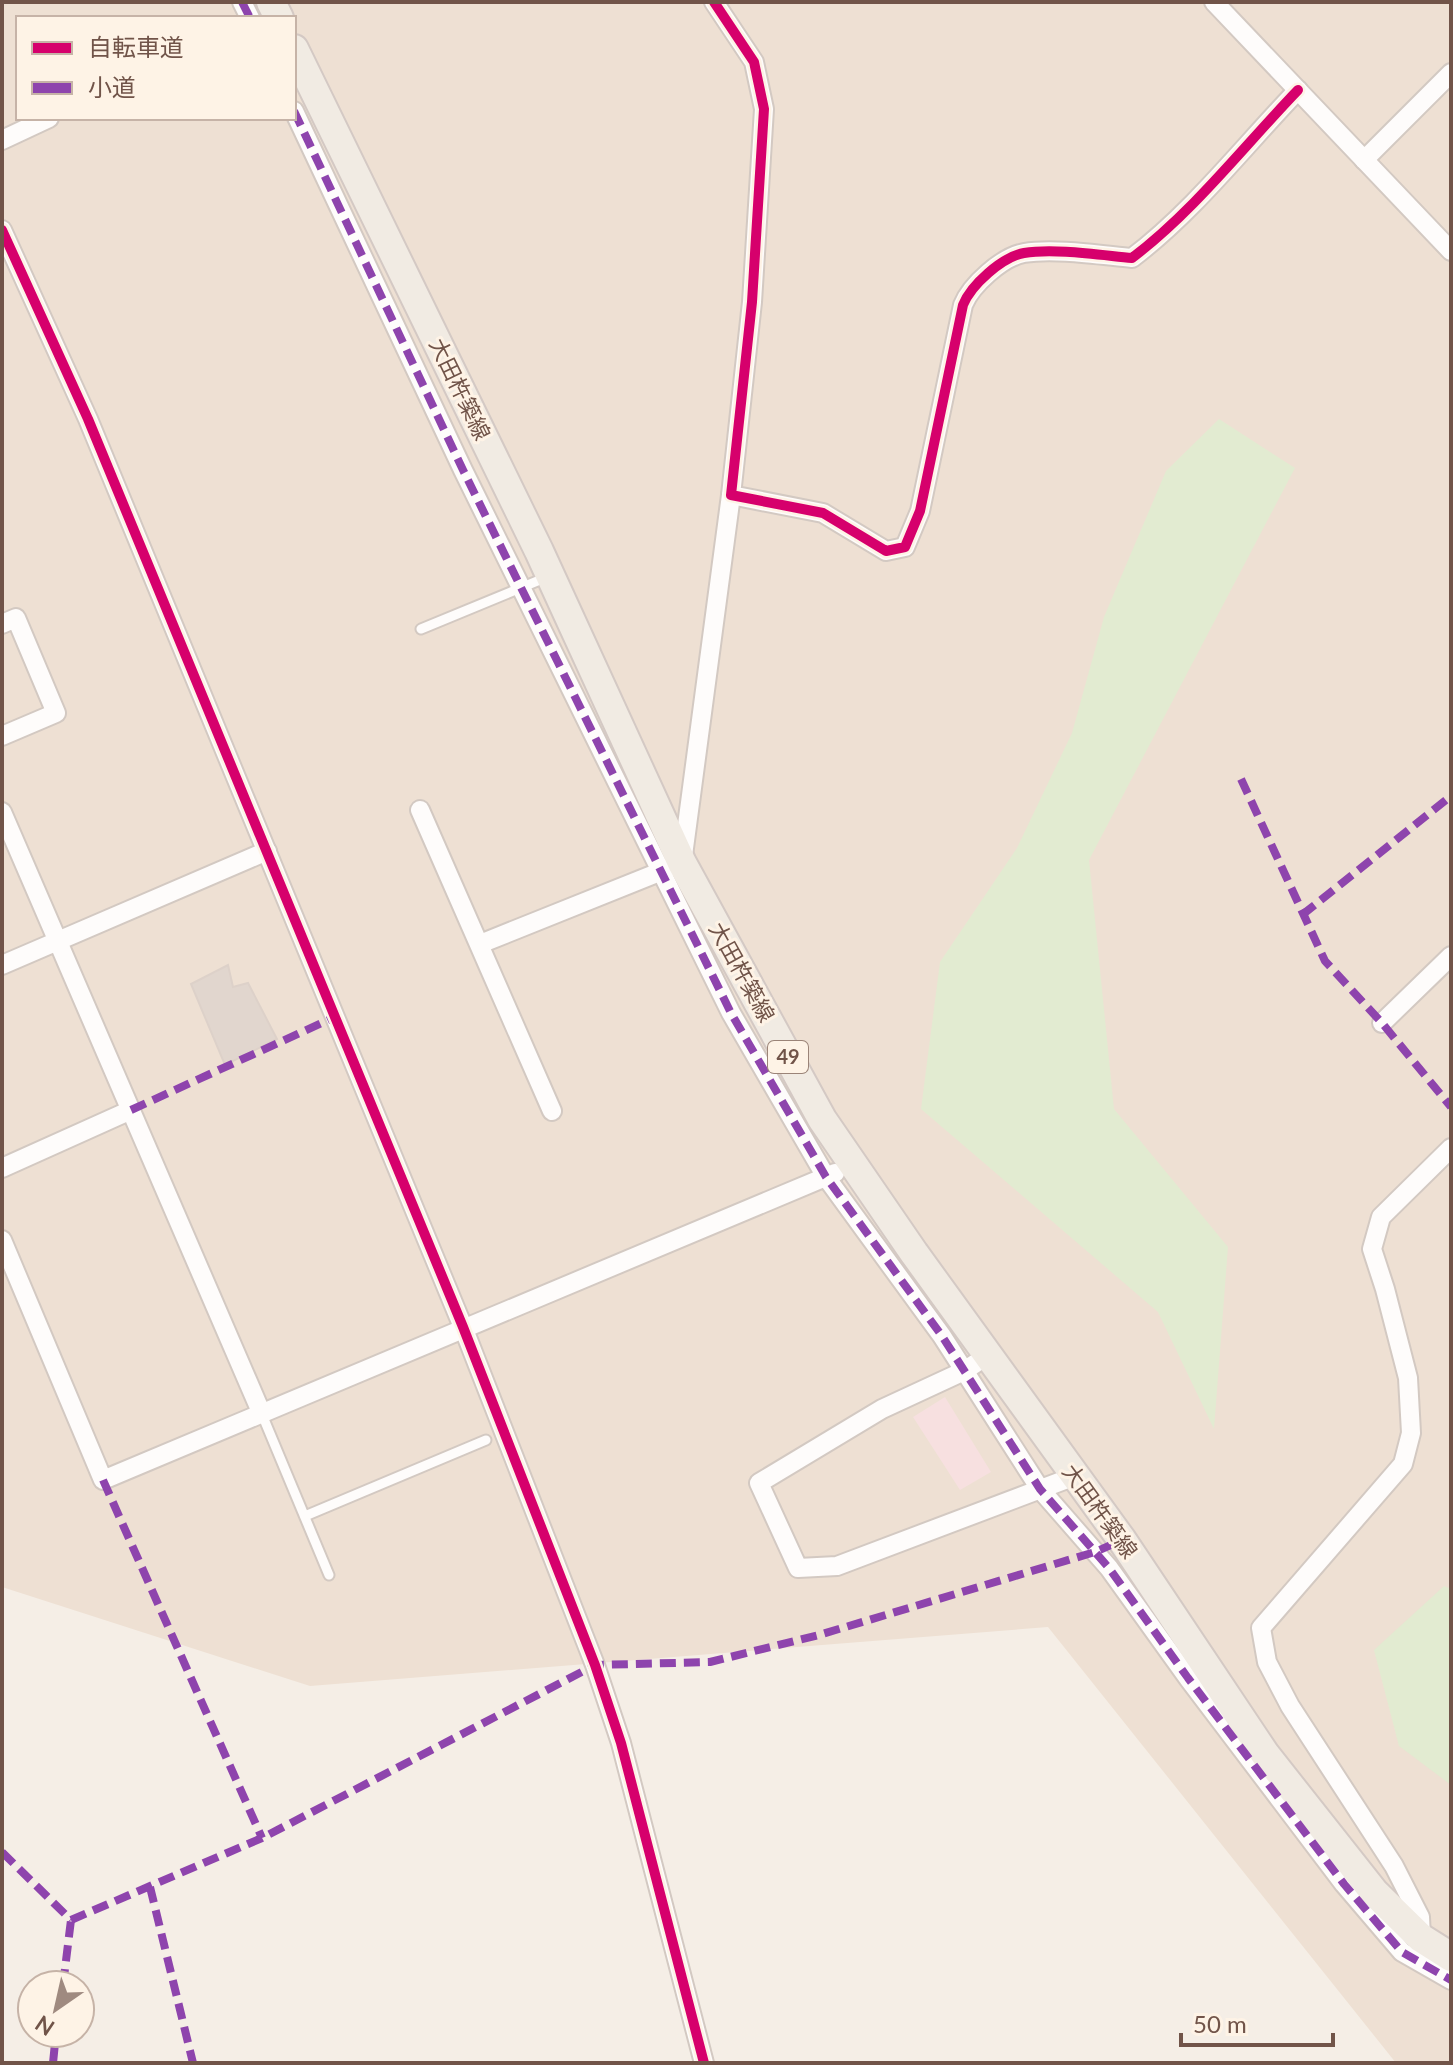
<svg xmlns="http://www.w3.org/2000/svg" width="1453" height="2065" font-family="Lato,'Noto Sans JP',sans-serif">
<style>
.residential{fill:#eee0d3;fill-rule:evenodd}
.medical{fill:#f7e0e0}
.green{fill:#e2ebd1}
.building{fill:#e1d6ce;stroke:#ddd1c9;stroke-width:2}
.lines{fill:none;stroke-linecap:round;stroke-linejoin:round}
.lane-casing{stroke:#d3c9c2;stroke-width:13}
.street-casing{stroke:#d3c9c2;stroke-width:22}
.primary-casing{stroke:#d4c9c4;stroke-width:32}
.lane{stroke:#fefcfb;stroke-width:9}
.street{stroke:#fefcfb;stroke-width:18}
.primary{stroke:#f1ebe3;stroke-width:28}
.quiet{stroke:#8e44ad;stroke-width:8;stroke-dasharray:16 8;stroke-linecap:butt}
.cycleway-casing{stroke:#fef3e6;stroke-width:15}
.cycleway{stroke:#d6006c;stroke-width:10}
.labels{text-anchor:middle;stroke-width:6;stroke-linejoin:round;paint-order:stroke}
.shield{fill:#fef3e6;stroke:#9b8478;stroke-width:2}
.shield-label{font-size:20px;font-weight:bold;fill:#715449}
.street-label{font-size:22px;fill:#715449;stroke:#fef3e6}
</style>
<rect width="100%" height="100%" fill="#f5eee6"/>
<!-- residential -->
<path class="residential" d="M 2,2 L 1451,2 L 1451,2063 L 1396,2063 L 1048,1627 L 310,1686 L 2,1587 ZM 18,18 L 294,18 L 294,118 L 18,118 Z"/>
<!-- medical -->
<path class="medical" d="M 945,1397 L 991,1472 L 960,1490 L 913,1417 Z"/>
<!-- green -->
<g class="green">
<path d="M 1219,419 L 1295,468 L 1089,860 L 1114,1109 L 1228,1247 L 1214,1429 L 1158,1312 L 921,1109 L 940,962 L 1017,848 L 1072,733 L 1104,617 L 1166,471 Z"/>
<path d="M 1444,1586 L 1451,1589 L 1451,1785 L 1399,1746 L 1374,1650 Z"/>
</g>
<!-- building -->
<path class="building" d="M 228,965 L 233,987 L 248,983 L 277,1039 L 225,1065 L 191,984 Z"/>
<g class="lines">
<defs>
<g id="lane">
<path d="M 421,629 L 547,577"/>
<path d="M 261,1412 L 329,1575"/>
<path d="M 305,1516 L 486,1440"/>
</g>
<g id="street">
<path d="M 242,2 L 250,18"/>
<path d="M 714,2 L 754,62 L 764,109 L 752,302 L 731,495 L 823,513 L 886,551 L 905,547 L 920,511 L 963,305 C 971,285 1002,257 1024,253 C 1054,248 1100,255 1132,258 C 1194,211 1244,146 1298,90"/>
<path d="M 1214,2 L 1451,251"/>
<path d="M 294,111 L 463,470 L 731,1013 L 826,1177 L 942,1336 L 1040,1489 L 1109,1568 L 1188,1678 L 1344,1884 L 1402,1952 L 1451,1980"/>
<path d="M 2,140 L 49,118"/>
<path d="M 1364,160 L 1451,73"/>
<path d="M 2,230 L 88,419 L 463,1327 L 595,1665 L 621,1743 L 704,2063"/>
<path d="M 2,624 L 16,618 L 56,713 L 2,736"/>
<path d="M 420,810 L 552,1111"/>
<path d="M 2,812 L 261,1412"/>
<path d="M 480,944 L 682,863 L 731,495"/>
<path d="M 2,965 L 267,851"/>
<path d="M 1382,1023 L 1451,956"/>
<path d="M 2,1168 L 131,1110"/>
<path d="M 2,1240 L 103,1480 L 835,1173"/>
<path d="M 988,1355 L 964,1371 L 882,1409 L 759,1483 L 798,1568 L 837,1566 L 1075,1476"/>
<path d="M 1421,1938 L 1420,1917 L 1394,1866 L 1290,1706 L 1267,1662 L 1261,1628 L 1403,1464 L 1411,1433 L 1408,1378 L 1385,1289 L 1372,1249 L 1381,1217 L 1451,1148"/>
</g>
<g id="primary">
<path d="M 271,2 L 279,18"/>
<path d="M 294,49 L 539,551 L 682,863 L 822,1119 L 914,1253 L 1122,1540 L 1265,1754 L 1374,1892 L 1421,1938 L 1451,1957"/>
</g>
</defs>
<!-- lane casing -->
<use href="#lane" class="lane-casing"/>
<!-- street casing -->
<use href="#street" class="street-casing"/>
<!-- primary casing -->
<use href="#primary" class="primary-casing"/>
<!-- lane -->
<use href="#lane" class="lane"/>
<!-- street -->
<use href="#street" class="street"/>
<!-- primary -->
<use href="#primary" class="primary"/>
<!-- quiet -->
<g class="quiet">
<path d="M 242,2 L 250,18"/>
<path d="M 294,111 L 463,470 L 731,1013 L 826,1177 L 942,1336 L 1040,1489 L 1109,1568 L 1188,1678 L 1344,1884 L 1402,1952 L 1451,1980"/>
<path d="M 1241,779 L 1325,961 L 1382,1023 L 1451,1107"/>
<path d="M 1302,915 L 1451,796"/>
<path d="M 131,1110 L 335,1017"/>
<path d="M 103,1480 L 262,1838"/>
<path d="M 2,1852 L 71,1920"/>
<path d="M 150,1887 L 193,2063"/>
<path d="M 71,1920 L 262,1838 L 595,1665 L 710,1662 L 819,1635 L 1095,1552 L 1122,1540"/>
<path d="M 63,1985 L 71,1920"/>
<path d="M 53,2063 L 56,2033"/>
</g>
<defs>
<g id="cycleway">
<path d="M 714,2 L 754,62 L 764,109 L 752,302 L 731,495 L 823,513 L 886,551 L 905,547 L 920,511 L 963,305 C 971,285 1002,257 1024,253 C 1054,248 1100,255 1132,258 C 1194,211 1244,146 1298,90"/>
<path d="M 2,230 L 88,419 L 463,1327 L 595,1665 L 621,1743 L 704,2063"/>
</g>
</defs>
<!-- cycleway casing -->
<use href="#cycleway" class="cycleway-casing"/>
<!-- cycleway -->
<use href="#cycleway" class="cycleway"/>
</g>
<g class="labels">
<!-- shield labels -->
<rect class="shield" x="768" y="1041" width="40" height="32" rx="6"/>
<g class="shield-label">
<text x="788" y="1064">49</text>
</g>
<!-- street labels -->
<g class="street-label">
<text transform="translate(460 389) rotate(64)" y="8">大田杵築線</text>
<text transform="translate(742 972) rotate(61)" y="8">大田杵築線</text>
<text transform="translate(1100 1511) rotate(54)" y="8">大田杵築線</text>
</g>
</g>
<!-- border -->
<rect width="1453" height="2065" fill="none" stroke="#715449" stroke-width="8"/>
<!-- legend -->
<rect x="16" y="16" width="280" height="104" fill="#fef3e6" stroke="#c6b3a7" stroke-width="2"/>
<rect x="32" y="42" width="40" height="12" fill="#d6006c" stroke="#c6b3a7" stroke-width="2"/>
<text x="88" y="56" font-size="24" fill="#715449">自転車道</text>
<rect x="32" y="82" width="40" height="12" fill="#8e44ad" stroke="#c6b3a7" stroke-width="2"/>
<text x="88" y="96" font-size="24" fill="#715449">小道</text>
<!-- north arrow -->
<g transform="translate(56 2009) rotate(214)"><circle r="38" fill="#fef3e6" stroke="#c6b3a7" stroke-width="2"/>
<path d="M0-6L14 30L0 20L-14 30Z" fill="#9f8a80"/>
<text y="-12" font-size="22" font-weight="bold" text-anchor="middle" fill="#715449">N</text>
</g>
<!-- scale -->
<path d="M1181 2033v12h152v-12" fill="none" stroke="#715449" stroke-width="4"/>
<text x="1193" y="2033" font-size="24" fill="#715449" stroke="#fef3e6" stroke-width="6" paint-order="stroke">50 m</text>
</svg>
